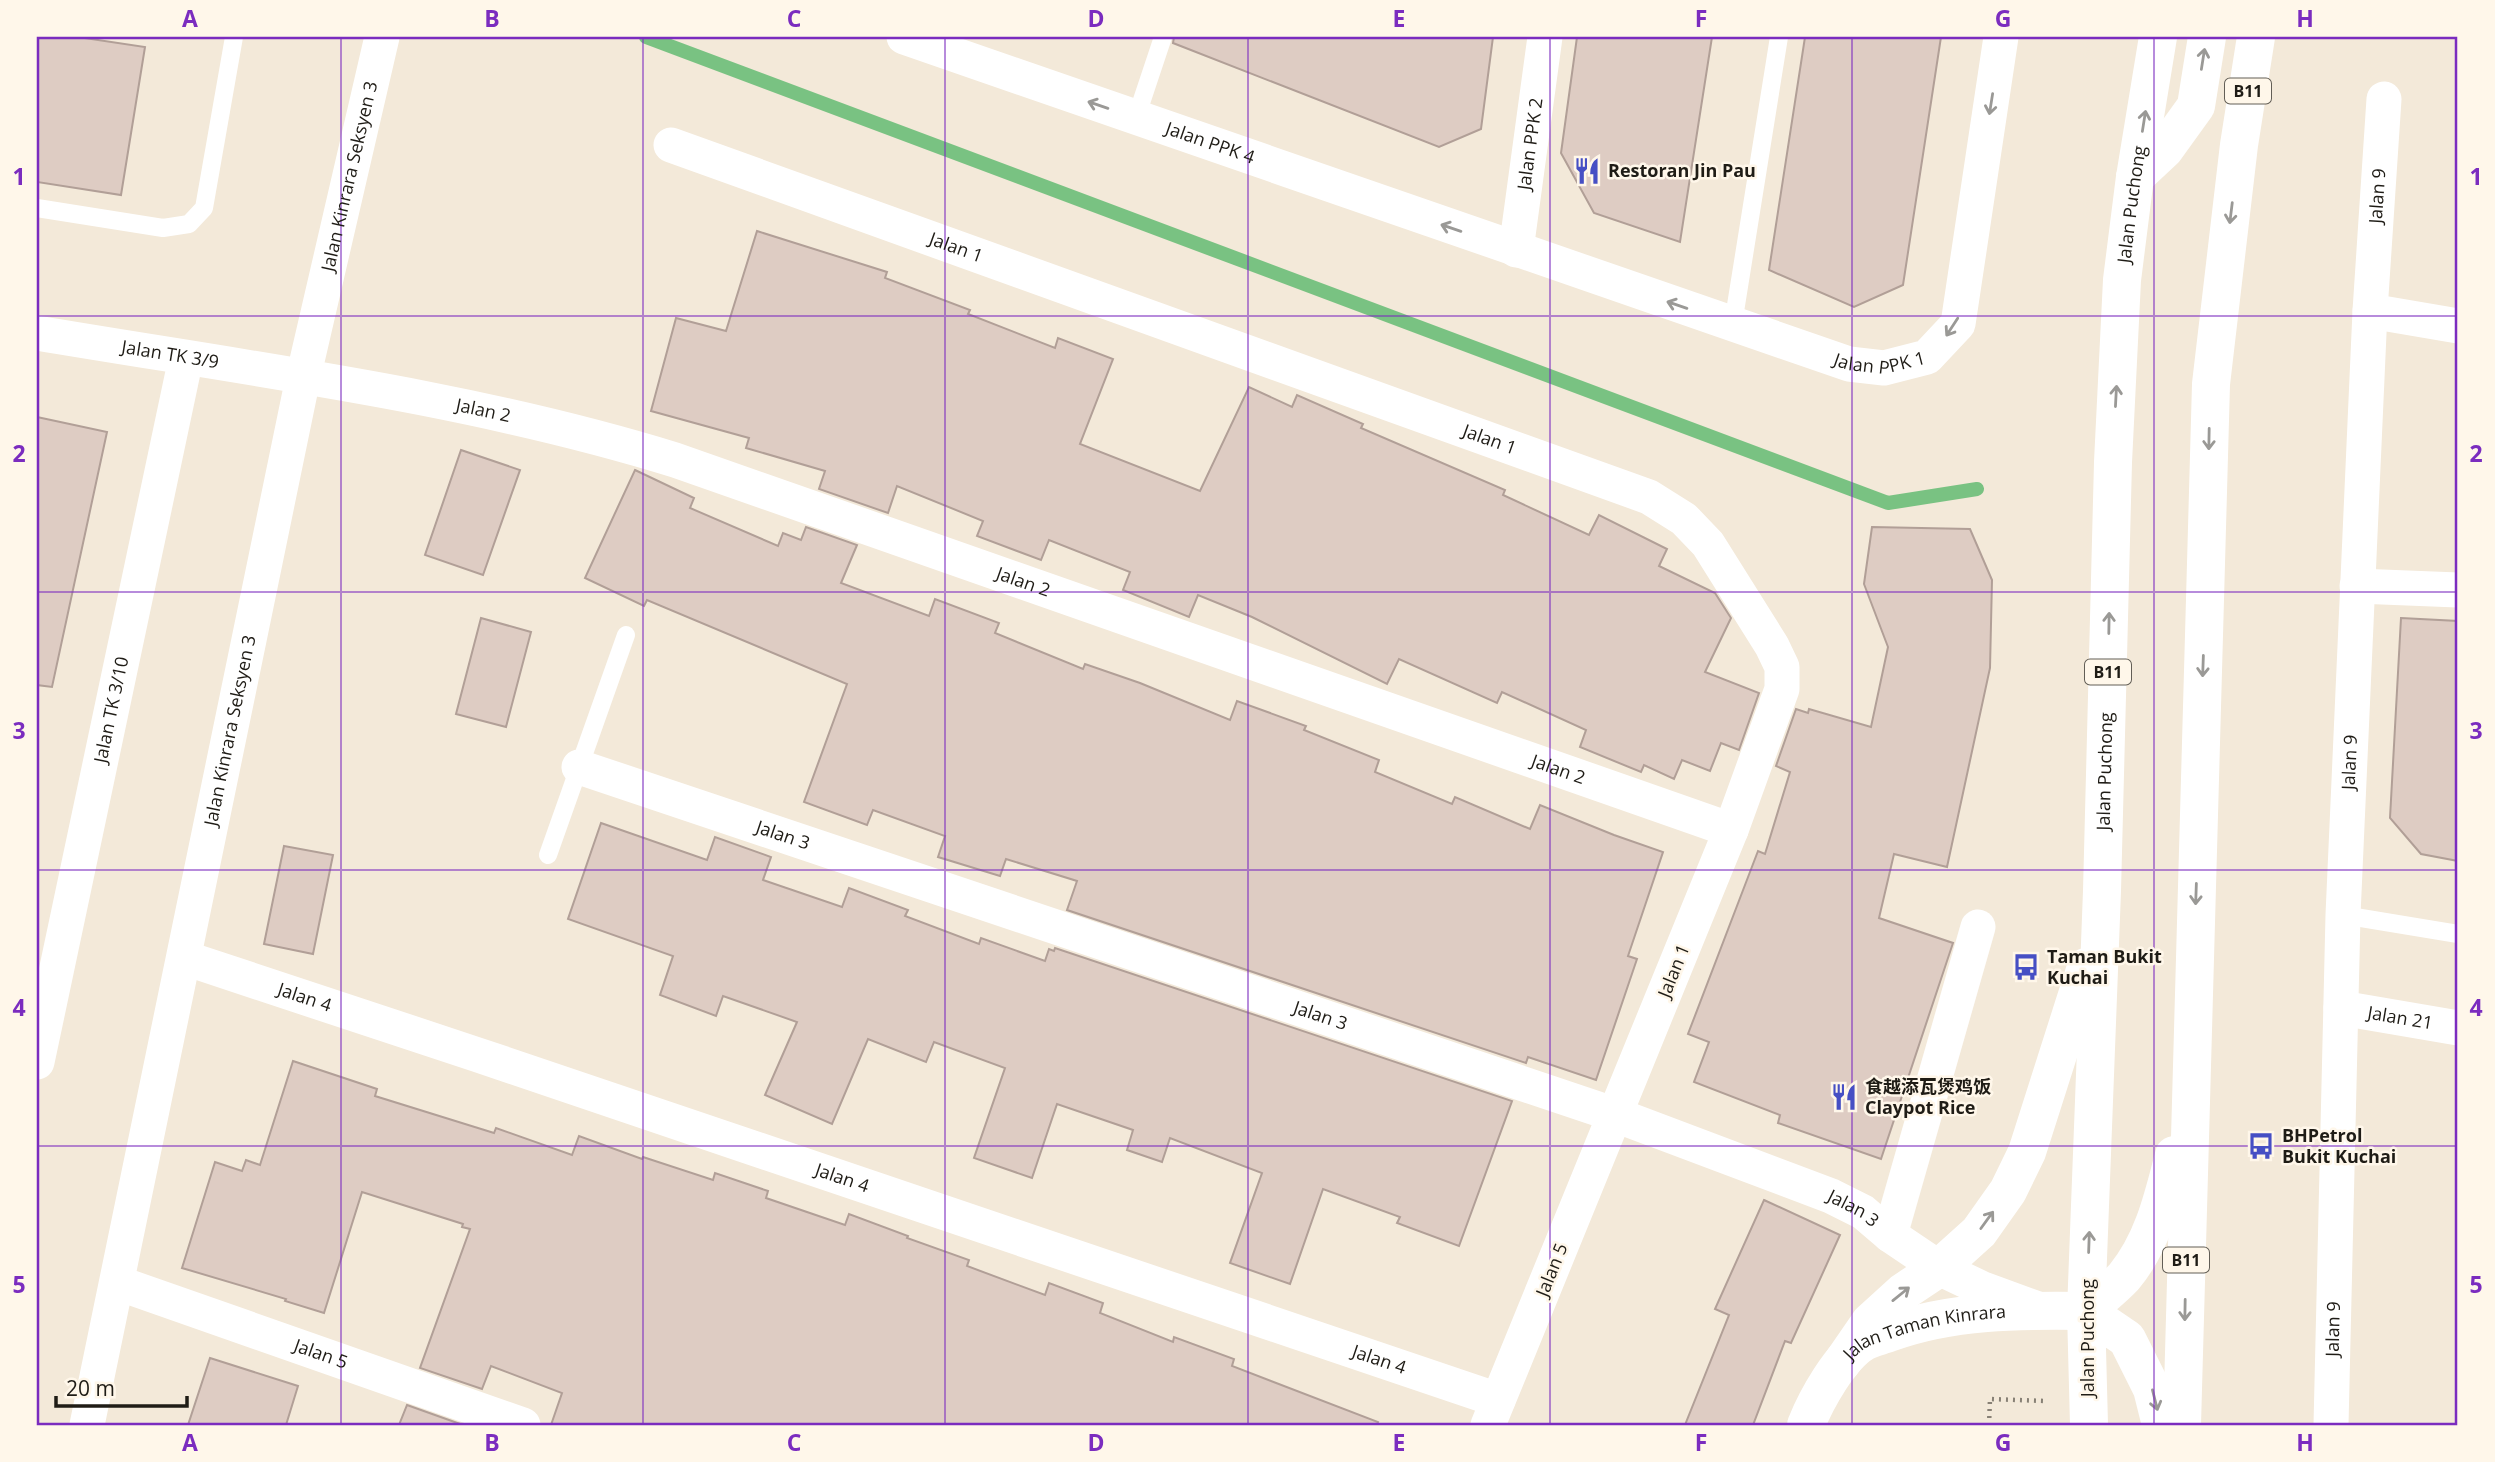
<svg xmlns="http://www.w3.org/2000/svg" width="2495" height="1462" font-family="'Open Sans','Noto Sans SC',sans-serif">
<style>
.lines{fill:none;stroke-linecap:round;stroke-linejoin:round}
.stream{stroke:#79c282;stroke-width:14}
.building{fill:#deccc3;stroke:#b19f97;stroke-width:2}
.path{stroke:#878075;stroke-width:4.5;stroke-dasharray:2 5;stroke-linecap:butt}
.lane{stroke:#fff;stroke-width:18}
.street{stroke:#fff;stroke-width:35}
.secondary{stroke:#fff;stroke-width:38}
.primary{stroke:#fff;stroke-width:38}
.oneway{stroke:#9a9996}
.grid{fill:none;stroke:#7b2cbf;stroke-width:2;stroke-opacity:0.55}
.labels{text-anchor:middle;stroke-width:5;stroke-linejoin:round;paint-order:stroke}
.shield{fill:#fff7ea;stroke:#625e56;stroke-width:2}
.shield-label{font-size:16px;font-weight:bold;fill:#1f1c16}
.street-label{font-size:18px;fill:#1f1c16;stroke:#fff7ea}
.poi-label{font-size:18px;font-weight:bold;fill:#1f1c16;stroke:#fff7ea;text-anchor:start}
.neatline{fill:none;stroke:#7b2cbf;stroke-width:2.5}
.grid-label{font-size:23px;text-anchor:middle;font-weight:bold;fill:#7b2cbf}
</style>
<rect width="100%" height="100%" fill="#f3e9d9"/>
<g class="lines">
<!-- stream -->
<path class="stream" d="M 646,37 L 1888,503 L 1977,489"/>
</g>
<!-- building -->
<g class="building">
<path d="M 37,37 L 78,37 L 145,47 L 121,195 L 37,182 Z"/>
<path d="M 1174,37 L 1493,37 L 1481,129 L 1439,147 L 1173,43 Z"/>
<path d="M 1577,37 L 1712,37 L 1680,242 L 1594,213 L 1561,153 Z"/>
<path d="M 1805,37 L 1941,37 L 1903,285 L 1854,307 L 1769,270 Z"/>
<path d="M 757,231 L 887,272 L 885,278 L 970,310 L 968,314 L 1055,348 L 1058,338 L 1113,359 L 1080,444 L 1200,491 L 1249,387 L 1292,407 L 1297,395 L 1363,424 L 1361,428 L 1505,490 L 1503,495 L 1589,535 L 1599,515 L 1667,549 L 1659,566 L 1715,593 L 1731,618 L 1705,672 L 1759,693 L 1739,750 L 1721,743 L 1710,771 L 1682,760 L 1674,779 L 1644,765 L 1641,772 L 1580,747 L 1586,730 L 1502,692 L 1497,703 L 1399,659 L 1387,684 L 1252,617 L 1198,595 L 1189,617 L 1123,590 L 1130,572 L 1049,540 L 1041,560 L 977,536 L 983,521 L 897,486 L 888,513 L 819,489 L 825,471 L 746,448 L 749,438 L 651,411 L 676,318 L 726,331 Z"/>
<path d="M 37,417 L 107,432 L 52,687 L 37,685 Z"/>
<path d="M 461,450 L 520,470 L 483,575 L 425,555 Z"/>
<path d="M 635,470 L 694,498 L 690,508 L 778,546 L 783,533 L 801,540 L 806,527 L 857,545 L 841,583 L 929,616 L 935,599 L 999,623 L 995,633 L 1083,669 L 1085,664 L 1140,683 L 1230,720 L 1237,701 L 1306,726 L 1304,730 L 1379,760 L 1375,772 L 1452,804 L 1455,797 L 1530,829 L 1540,805 L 1614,835 L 1663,852 L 1628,956 L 1637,959 L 1596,1080 L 1528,1057 L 1526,1063 L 1067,910 L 1077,881 L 1006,859 L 1000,876 L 938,857 L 945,836 L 873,810 L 867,825 L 804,802 L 847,684 L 647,600 L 644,606 L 585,578 Z"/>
<path d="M 1872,527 L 1970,529 L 1992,580 L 1990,668 L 1947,867 L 1894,854 L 1879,918 L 1953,943 L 1881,1159 L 1778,1123 L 1780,1115 L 1694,1082 L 1709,1042 L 1688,1034 L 1758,851 L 1765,854 L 1790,772 L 1776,766 L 1796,709 L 1808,713 L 1809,709 L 1871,727 L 1888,647 L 1864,584 Z"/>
<path d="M 481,618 L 531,632 L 506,727 L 456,714 Z"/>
<path d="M 2401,618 L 2458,621 L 2458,861 L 2421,854 L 2390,818 Z"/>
<path d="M 601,823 L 707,860 L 715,837 L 771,857 L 763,880 L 842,907 L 849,888 L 908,910 L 905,916 L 979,944 L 981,938 L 1045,961 L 1049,949 L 1054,951 L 1055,948 L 1512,1101 L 1459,1246 L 1397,1223 L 1400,1217 L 1323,1189 L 1290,1284 L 1230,1263 L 1262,1173 L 1170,1138 L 1162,1162 L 1127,1150 L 1133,1130 L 1057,1104 L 1032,1178 L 974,1158 L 1005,1068 L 934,1042 L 926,1062 L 868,1039 L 832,1124 L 765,1095 L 797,1022 L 723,996 L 716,1016 L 660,995 L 673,956 L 568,919 Z"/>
<path d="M 284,846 L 333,855 L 313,954 L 264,944 Z"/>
<path d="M 293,1061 L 377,1089 L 375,1096 L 494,1133 L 496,1128 L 572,1155 L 579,1136 L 642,1159 L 643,1157 L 713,1180 L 715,1173 L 768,1191 L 766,1198 L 845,1225 L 849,1214 L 908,1236 L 907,1238 L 969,1260 L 967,1266 L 1045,1295 L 1049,1283 L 1103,1303 L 1100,1313 L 1173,1342 L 1174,1337 L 1234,1359 L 1232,1366 L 1378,1422 L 1377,1425 L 551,1425 L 562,1393 L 491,1366 L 482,1389 L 420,1368 L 470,1229 L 462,1227 L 463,1224 L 362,1192 L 324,1313 L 285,1301 L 286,1299 L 182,1268 L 215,1162 L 242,1171 L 246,1160 L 260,1165 Z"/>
<path d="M 1764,1200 L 1840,1235 L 1791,1343 L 1785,1341 L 1753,1425 L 1685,1425 L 1729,1315 L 1715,1309 Z"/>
<path d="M 210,1358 L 298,1386 L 286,1425 L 188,1425 Z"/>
<path d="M 407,1405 L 463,1425 L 399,1425 Z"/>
</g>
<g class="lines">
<!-- path -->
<path class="path" d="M 1989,1425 L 1990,1399 L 2046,1401"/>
<!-- lane -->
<g class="lane">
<path d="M 1136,118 L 1163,37"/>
<path d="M 37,208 L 163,228 L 189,224 L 204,208 L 234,37"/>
<path d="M 1733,324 L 1779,37"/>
<path d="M 548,855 L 626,635"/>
<path d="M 2343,915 L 2458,934"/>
</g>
<!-- street -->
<g class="street">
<path id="s1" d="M 904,37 L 1849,364 L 1884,368 L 1927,357 L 1958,324 L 2001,37"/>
<path id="s2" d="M 671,145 L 1649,497 L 1684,519 L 1708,544 L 1772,646 L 1782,667 L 1782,689 L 1731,830 L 1488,1425"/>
<path id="s3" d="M 1516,250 L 1545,37"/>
<path d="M 2370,311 L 2458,326"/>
<path id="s4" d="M 37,333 C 250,369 468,396 675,460 L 1731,830"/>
<path d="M 2357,586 L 2458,590"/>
<path id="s5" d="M 579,767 L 1616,1115 L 1831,1196 L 1863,1212 L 1890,1235 L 1939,1268 L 1983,1289 L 2038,1309"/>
<path id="s6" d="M 185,958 L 478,1055 L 1498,1400"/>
<path id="s7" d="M 2341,1008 L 2458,1028"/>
<path id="s8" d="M 37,1062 L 186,358"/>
<path d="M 1890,1235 L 1978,927"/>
<path id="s9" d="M 118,1283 L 523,1425"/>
<path id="s10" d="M 87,1425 L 303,378 L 382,37"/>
<path id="s11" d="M 2331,1425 L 2343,915 L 2370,311 L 2384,99"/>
</g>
<!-- secondary -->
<path class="secondary" id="s12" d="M 1806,1425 C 1816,1400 1840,1356 1864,1342 C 1871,1338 1881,1336 1889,1333 C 1951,1310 2021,1310 2086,1311"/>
<!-- primary -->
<g class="primary">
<path d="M 2135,177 L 2165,149 L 2196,106 L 2207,37"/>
<path d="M 2086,1311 C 2098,1300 2113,1289 2124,1277 C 2153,1242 2163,1198 2174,1155"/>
<path d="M 2086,1311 L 2127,1339 L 2152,1389 L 2161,1425"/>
<path d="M 1841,1364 L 1870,1322 L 1903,1292 L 1939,1268 L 1979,1232 L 2008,1191 L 2027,1152 L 2086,967"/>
<path id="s13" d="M 2089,1425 L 2086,1311 L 2102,891 L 2113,462 L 2122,280 L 2135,177 L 2158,37"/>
<path d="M 2182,1425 L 2211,384 L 2239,145 L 2256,37"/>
</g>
</g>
<!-- one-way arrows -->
<defs><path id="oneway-shaft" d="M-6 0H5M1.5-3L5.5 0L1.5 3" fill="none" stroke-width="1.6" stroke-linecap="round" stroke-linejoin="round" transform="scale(1.75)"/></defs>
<g class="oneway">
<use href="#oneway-shaft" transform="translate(2203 59) rotate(-81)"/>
<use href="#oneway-shaft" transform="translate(1991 104) rotate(99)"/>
<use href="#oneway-shaft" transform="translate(1098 105) rotate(-161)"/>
<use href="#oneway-shaft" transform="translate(2144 121) rotate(-81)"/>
<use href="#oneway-shaft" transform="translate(2231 213) rotate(97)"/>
<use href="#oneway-shaft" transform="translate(1451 228) rotate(-161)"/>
<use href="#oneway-shaft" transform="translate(1677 305) rotate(-161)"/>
<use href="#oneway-shaft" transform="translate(1952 327) rotate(123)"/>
<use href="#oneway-shaft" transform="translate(2116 396) rotate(-87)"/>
<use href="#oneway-shaft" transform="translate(2209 439) rotate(91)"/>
<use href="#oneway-shaft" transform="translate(2109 623) rotate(-89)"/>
<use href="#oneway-shaft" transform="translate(2203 666) rotate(92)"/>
<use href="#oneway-shaft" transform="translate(2196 894) rotate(92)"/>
<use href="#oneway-shaft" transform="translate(1987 1220) rotate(-54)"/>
<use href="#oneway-shaft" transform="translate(2089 1242) rotate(-88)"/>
<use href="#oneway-shaft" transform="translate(1901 1294) rotate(-39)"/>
<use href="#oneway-shaft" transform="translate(2185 1310) rotate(91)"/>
<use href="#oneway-shaft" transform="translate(2155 1400) rotate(76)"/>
</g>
<!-- grid -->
<path class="grid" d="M 341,37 L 341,1425M 643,37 L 643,1425M 945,37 L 945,1425M 1248,37 L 1248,1425M 1550,37 L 1550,1425M 1852,37 L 1852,1425M 2154,37 L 2154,1425M 37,316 L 2458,316M 37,592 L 2458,592M 37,870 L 2458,870M 37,1146 L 2458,1146"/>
<!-- icons -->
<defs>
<symbol id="restaurant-bare" viewBox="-9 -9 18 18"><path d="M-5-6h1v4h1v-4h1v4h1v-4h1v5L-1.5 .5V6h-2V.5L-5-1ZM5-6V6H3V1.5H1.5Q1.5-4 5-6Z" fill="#464fc4" stroke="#fff7ea" stroke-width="2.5" paint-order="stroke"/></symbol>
<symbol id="bus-bare" viewBox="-9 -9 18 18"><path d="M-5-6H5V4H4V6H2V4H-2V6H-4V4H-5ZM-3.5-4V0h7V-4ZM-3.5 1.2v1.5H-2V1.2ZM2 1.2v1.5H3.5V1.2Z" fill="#464fc4" stroke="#fff7ea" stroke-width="2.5" paint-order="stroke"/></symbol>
</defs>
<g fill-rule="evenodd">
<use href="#restaurant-bare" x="1568" y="152" width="38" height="38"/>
<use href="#bus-bare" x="2007" y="948" width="38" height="38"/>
<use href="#restaurant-bare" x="1825" y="1078" width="38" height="38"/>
<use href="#bus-bare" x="2242" y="1127" width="38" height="38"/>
</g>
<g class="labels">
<!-- shield labels -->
<g class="shield">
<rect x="2225" y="78.5" width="46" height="25" rx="5"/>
<rect x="2085" y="659.5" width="46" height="25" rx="5"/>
<rect x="2163" y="1247.5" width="46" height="25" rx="5"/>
</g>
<g class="shield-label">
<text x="2248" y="97">B11</text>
<text x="2108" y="678">B11</text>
<text x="2186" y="1266">B11</text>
</g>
<!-- street labels -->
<g class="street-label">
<text dy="6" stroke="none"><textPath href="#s3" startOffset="107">Jalan PPK 2</textPath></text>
<text dy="6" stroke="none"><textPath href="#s1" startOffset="324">Jalan PPK 4</textPath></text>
<text dy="6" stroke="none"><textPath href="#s10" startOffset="1276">Jalan Kinrara Seksyen 3</textPath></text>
<text dy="6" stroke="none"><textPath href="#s11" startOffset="1230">Jalan 9</textPath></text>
<text dy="6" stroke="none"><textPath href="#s13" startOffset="1222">Jalan Puchong</textPath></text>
<text dy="6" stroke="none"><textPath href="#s2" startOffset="303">Jalan 1</textPath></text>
<text dy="6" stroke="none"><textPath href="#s1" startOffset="1031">Jalan PPK 1</textPath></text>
<text dy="6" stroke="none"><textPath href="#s4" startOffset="135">Jalan TK 3/9</textPath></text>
<text dy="6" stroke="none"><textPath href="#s4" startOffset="453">Jalan 2</textPath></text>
<text dy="6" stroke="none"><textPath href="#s2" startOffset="870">Jalan 1</textPath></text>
<text dy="6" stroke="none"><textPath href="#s4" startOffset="1020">Jalan 2</textPath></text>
<text dy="6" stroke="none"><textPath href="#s8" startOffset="360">Jalan TK 3/10</textPath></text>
<text dy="6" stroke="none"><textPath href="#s10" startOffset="709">Jalan Kinrara Seksyen 3</textPath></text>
<text dy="6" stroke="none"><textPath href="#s11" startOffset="663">Jalan 9</textPath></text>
<text dy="6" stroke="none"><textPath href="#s4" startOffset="1587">Jalan 2</textPath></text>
<text dy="6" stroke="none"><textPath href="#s13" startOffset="654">Jalan Puchong</textPath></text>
<text dy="6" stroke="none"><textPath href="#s5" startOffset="215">Jalan 3</textPath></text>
<text transform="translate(1674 971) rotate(-68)" y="6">Jalan 1</text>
<text dy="6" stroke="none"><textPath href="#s6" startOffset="126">Jalan 4</textPath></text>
<text dy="6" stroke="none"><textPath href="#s5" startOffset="782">Jalan 3</textPath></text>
<text dy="6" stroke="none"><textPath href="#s7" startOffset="60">Jalan 21</textPath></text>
<text dy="6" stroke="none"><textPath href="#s6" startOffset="693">Jalan 4</textPath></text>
<text dy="6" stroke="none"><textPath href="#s5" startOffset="1349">Jalan 3</textPath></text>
<text transform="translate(1552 1270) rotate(-68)" y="6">Jalan 5</text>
<text dy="6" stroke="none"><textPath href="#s11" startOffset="96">Jalan 9</textPath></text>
<text dy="6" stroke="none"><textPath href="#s12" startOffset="164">Jalan Taman Kinrara</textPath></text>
<text transform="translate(2088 1338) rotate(-90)" y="6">Jalan Puchong</text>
<text dy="6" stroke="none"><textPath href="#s9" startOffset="215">Jalan 5</textPath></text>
<text dy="6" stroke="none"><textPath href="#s6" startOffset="1260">Jalan 4</textPath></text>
</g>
<!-- poi labels -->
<g class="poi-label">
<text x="1608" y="177">Restoran Jin Pau</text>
<text x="2047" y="963">Taman Bukit<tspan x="2047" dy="21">Kuchai</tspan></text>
<text x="1865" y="1093">食越添瓦煲鸡饭<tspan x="1865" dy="21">Claypot Rice</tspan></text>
<text x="2282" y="1142">BHPetrol<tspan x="2282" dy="21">Bukit Kuchai</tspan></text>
</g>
</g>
<!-- border -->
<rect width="2495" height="1462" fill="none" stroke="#fff7ea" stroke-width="77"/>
<!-- scale -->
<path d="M56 1396v10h131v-10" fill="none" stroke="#1f1c16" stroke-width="3.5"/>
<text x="66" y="1396" font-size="21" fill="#1f1c16" stroke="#fff7ea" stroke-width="5" paint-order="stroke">20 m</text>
<rect x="38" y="38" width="2418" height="1386" class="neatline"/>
<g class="grid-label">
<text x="190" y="27">A</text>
<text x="492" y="27">B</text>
<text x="794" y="27">C</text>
<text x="1096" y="27">D</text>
<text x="1399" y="27">E</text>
<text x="1701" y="27">F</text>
<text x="2003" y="27">G</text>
<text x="2305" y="27">H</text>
<text x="19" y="185">1</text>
<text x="2476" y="185">1</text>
<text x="19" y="462">2</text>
<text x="2476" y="462">2</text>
<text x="19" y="739">3</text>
<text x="2476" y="739">3</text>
<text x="19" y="1016">4</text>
<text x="2476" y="1016">4</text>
<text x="19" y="1293">5</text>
<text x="2476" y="1293">5</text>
<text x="190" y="1451">A</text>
<text x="492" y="1451">B</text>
<text x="794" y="1451">C</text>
<text x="1096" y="1451">D</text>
<text x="1399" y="1451">E</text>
<text x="1701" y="1451">F</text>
<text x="2003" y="1451">G</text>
<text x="2305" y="1451">H</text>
</g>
</svg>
